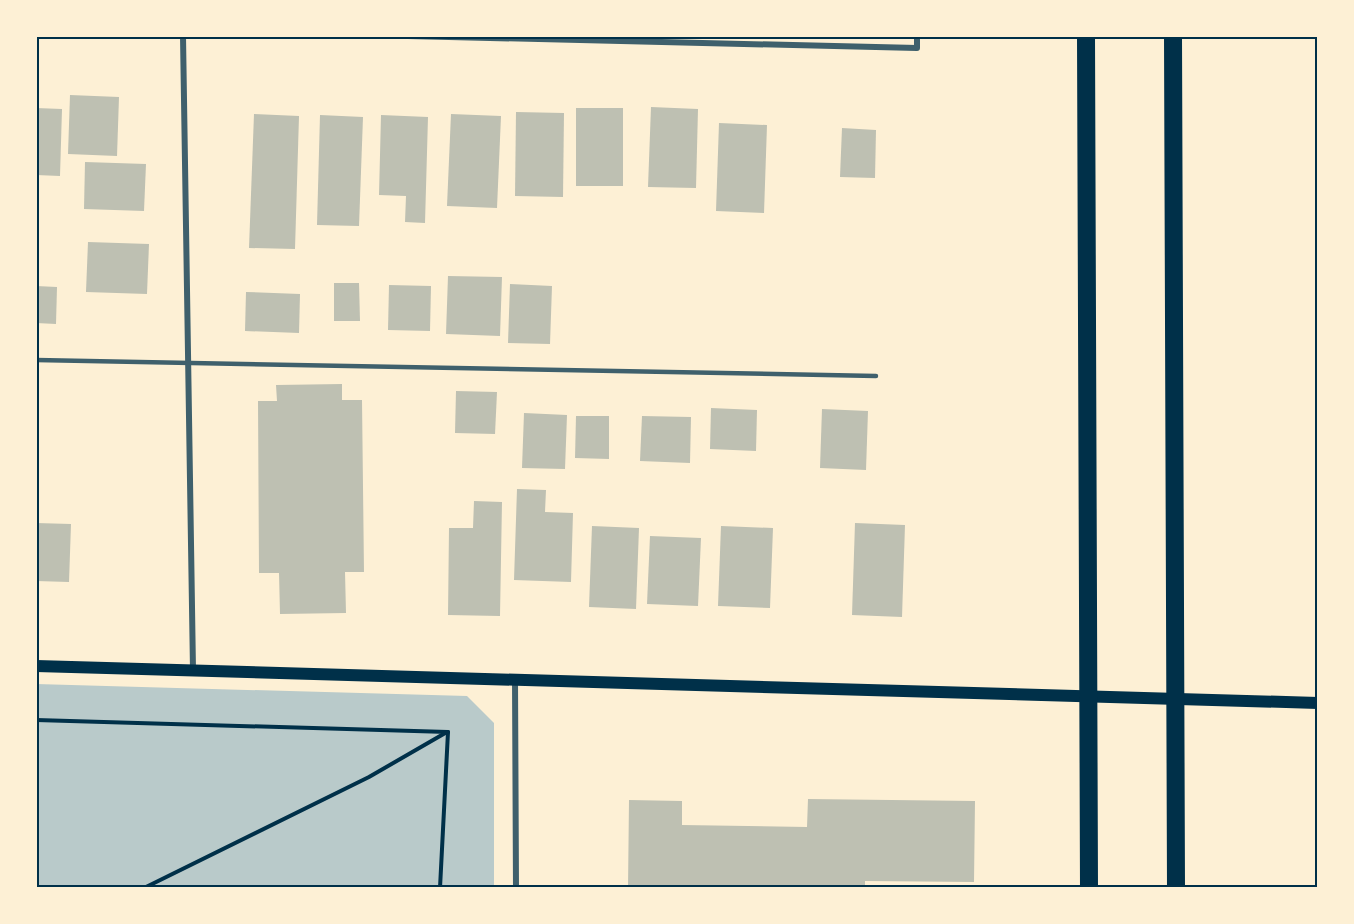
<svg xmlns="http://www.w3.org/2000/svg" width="1354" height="924" font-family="'Nunito Sans',sans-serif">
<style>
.green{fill:#b9caca}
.building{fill:#bec0b2}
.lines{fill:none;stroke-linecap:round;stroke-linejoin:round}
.path{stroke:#003049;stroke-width:4}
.service{stroke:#3f606c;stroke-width:4.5}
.minor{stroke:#3f606c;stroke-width:6}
.secondary{stroke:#003049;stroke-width:12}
.motorway{stroke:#003049;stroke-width:18}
.neatline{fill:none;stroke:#003049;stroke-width:2}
</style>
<rect width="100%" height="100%" fill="#fdf0d5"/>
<!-- green -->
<path class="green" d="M 36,684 L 467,696 L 494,723 L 494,888 L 36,888 Z"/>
<!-- building -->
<g class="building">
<path d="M 70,95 L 119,97 L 117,156 L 68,154 Z"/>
<path d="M 651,107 L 698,109 L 696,188 L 648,187 Z"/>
<path d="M 36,108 L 62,109 L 60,176 L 36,175 Z"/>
<rect x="576" y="108" width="47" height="78"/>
<path d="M 516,112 L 564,113 L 563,197 L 515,196 Z"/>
<path d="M 254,114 L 299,116 L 295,249 L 249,248 Z"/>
<path d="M 451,114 L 501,116 L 497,208 L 447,206 Z"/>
<path d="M 320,115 L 363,117 L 359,226 L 317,225 Z"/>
<path d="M 381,115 L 428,117 L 425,223 L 405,222 L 406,196 L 379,195 Z"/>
<path d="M 719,123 L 767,125 L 764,213 L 716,211 Z"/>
<path d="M 842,128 L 876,130 L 875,178 L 840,177 Z"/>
<path d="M 85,162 L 146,164 L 144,211 L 84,209 Z"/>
<path d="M 88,242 L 149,244 L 147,294 L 86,292 Z"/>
<path d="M 448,276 L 502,277 L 500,336 L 446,334 Z"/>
<path d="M 334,283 L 359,283 L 360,321 L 334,321 Z"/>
<path d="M 510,284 L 552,286 L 550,344 L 508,343 Z"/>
<path d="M 389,285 L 431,286 L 430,331 L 388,330 Z"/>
<path d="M 36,286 L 57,287 L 56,324 L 36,323 Z"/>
<path d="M 246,292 L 300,294 L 299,333 L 245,331 Z"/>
<path d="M 342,384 L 342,400 L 362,400 L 364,572 L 345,572 L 346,613 L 280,614 L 279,573 L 259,573 L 258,401 L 277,401 L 276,385 Z"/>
<path d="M 456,391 L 497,392 L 495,434 L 455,433 Z"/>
<rect x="36" y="397" width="2" height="43"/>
<path d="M 711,408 L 757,410 L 756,451 L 710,449 Z"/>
<path d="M 822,409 L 868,411 L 866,470 L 820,468 Z"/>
<path d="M 524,413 L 567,415 L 565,469 L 522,468 Z"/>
<path d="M 576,416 L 609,416 L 609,459 L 575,458 Z"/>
<path d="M 642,416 L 691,417 L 690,463 L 640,461 Z"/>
<path d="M 517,489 L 546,490 L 545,512 L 573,513 L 571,582 L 514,580 Z"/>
<path d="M 474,501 L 502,502 L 500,616 L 448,615 L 449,528 L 473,528 Z"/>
<path d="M 36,523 L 71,524 L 69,582 L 36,581 Z"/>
<path d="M 855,523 L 905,525 L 902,617 L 852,615 Z"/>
<path d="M 592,526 L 639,528 L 636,609 L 589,607 Z"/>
<path d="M 721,526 L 773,528 L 770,608 L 718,606 Z"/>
<path d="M 650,536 L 701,538 L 698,606 L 647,604 Z"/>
<path d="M 808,799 L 975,801 L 974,882 L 865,881 L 865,888 L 628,888 L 629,800 L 682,801 L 682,825 L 807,827 Z"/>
</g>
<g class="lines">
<!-- path -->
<g class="path">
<path d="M 36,720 L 448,732"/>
<path d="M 144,888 L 369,777 L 447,732"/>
<path d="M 440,888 L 448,732"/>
</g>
<!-- service -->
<path class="service" d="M 36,360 L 876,376"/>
<!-- minor -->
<g class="minor">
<path d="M 183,36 L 193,670"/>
<path d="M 408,36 L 917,48 L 917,36"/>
<path d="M 515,679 L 516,888"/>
</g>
<!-- secondary -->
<path class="secondary" d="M 36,666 L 1318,703"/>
<!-- motorway -->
<g class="motorway">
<path d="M 1086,36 L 1089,888"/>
<path d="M 1173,36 L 1176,888"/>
</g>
</g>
<!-- border -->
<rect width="1354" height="924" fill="none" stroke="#fdf0d5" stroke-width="75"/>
<rect x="38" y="38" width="1278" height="848" class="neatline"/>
</svg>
